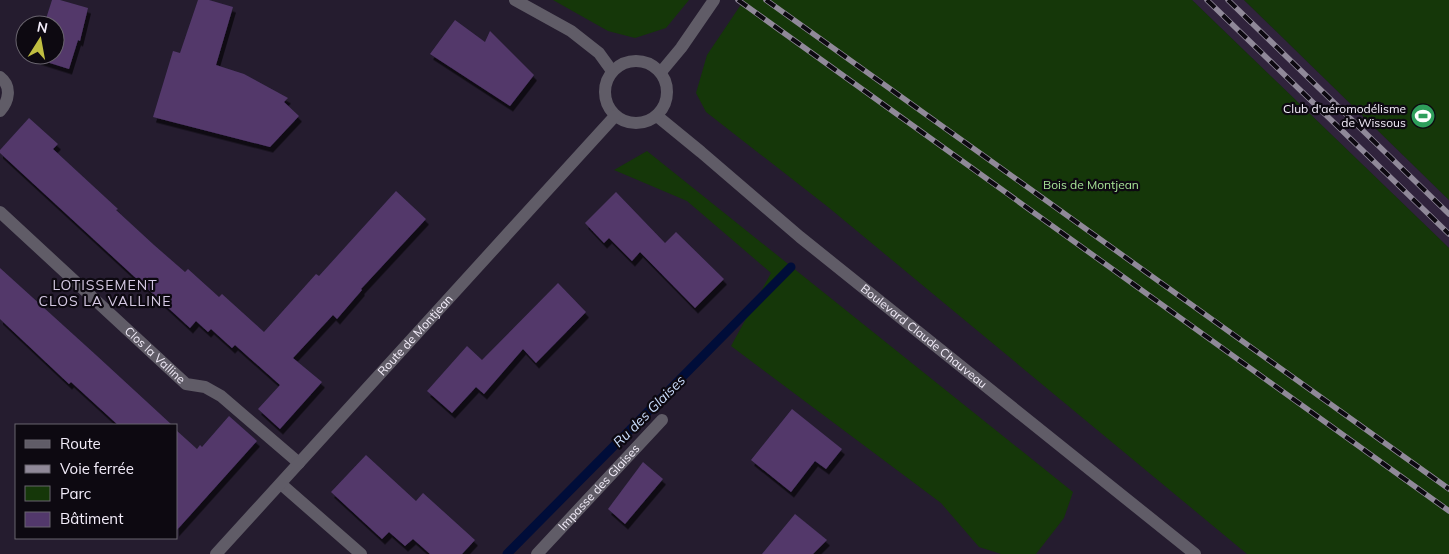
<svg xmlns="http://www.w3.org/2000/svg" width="1449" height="554" font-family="Mulish,sans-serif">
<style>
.built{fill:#30233c}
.green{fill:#153709}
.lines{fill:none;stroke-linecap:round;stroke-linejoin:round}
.stream{stroke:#000d39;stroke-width:9}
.building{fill:#52386b;filter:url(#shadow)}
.minor{stroke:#605c67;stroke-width:12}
.tertiary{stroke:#605c67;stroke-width:12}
.rail-casing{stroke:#908999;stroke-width:5.5}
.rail{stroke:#0d0911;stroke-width:4;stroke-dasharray:11;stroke-linecap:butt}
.labels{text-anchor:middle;stroke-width:4.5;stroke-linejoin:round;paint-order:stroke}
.poi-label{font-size:12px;fill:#f3edfa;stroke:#0d0911;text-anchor:end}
.park-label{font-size:12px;fill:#a7e397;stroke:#0d0911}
.street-label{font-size:12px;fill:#f3edfa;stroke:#0d0911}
.neighbourhood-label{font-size:14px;letter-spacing:1px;fill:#d4c8e2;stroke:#0d0911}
.water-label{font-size:14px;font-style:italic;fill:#caddfc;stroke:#0d0911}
</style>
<defs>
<filter id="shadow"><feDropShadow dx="3" dy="5.5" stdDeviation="0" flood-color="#0009"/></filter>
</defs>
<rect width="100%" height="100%" fill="#251c2f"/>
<!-- built -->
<path class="built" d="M 1192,0 L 1244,0 L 1449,200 L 1449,248 Z"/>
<!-- green -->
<g class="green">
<path d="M 553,0 L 689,0 L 666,28 L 635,38 L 608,31 Z"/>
<path d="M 744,0 L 1192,0 L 1449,248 L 1449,554 L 1247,554 L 828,207 L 706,112 L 696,93 L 707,55 Z"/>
<path d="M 1244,0 L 1449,0 L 1449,200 Z"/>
<path d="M 647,151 L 1073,492 L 1064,518 L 1036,554 L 1001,554 L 979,547 L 941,503 L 731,346 L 771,273 L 687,201 L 614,170 Z"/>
</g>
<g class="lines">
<!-- stream -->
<path class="stream" d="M 507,554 L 791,267"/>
</g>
<!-- building -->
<g class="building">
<path d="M 52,0 L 60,0 L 88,8 L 80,41 L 78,40 L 69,69 L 34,58 L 35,55 L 55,55 L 55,25 L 44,25 Z"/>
<path d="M 198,0 L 209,0 L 233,7 L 216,65 L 244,74 L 288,98 L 284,102 L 299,116 L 270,147 L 153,117 L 173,51 L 180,53 Z"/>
<path d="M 455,20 L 485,42 L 490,31 L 534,75 L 510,106 L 430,54 Z"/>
<path d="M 29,118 L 58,144 L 53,149 L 118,209 L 116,210 L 154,245 L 185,272 L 188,269 L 219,297 L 222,294 L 264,332 L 316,274 L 319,276 L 396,191 L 426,219 L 361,289 L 362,290 L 337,319 L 333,315 L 293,358 L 322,382 L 280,429 L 258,409 L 280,385 L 235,345 L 232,348 L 211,329 L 208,332 L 196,321 L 190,328 L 0,153 L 0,150 Z"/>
<path d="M 616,192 L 665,243 L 676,232 L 724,279 L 695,308 L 640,252 L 632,261 L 609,238 L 604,243 L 585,223 Z"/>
<path d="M 0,268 L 96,355 L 172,425 L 118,425 L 71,382 L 69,384 L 0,319 Z"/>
<path d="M 558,283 L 586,312 L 536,363 L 523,349 L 484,394 L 476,387 L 452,413 L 427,391 L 467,346 L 482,360 Z"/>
<path d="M 792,409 L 842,449 L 826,469 L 815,461 L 791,492 L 751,460 Z"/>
<path d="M 229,416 L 257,441 L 176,531 L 176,430 L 197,449 L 200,445 L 202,447 Z"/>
<path d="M 366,455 L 416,501 L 423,493 L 475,540 L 462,554 L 430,554 L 413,539 L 405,546 L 389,532 L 382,539 L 331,492 Z"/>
<path d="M 643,462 L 663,479 L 625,524 L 608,509 Z"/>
<path d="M 795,514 L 827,540 L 813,554 L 762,554 Z"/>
</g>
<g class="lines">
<!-- minor -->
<g class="minor">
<path d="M 515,0 L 571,31 L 599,53 L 612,71"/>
<path d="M 0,77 C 12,86 9,101 0,111"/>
<path id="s1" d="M 657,116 L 701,152 L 800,237 L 1195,554"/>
<path id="s2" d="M 0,212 L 186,384 L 205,387 L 221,396 L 299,463"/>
<path d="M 281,484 L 361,554"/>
<path id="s3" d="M 537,554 L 662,420"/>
</g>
<!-- tertiary -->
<g class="tertiary">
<circle cx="636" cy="92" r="31"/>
<path d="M 661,72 L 681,48 L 714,0"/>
<path id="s4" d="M 216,554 L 615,116"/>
</g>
<defs>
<g id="rail">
<path d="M 738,0 L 1449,511"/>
<path d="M 766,0 L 1449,489"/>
<path d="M 1207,0 L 1449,234"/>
<path d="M 1228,0 L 1449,214"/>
</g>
</defs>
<!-- rail casing -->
<use href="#rail" class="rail-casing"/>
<!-- rail -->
<use href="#rail" class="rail"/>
</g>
<!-- icons -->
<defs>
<symbol id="stadium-disc" viewBox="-11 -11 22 22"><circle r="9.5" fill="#2e9e5b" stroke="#0d0911"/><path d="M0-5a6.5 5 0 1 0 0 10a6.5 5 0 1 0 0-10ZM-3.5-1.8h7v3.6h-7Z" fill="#fff"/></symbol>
</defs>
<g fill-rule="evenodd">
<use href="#stadium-disc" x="1409" y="102" width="28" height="28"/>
</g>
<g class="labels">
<!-- poi labels -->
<g class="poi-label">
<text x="1406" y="113">Club d'aéromodélisme<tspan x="1406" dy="14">de Wissous</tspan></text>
</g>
<!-- park labels -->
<g class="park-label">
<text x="1091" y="189">Bois de Montjean</text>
</g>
<!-- street labels -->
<g class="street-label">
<text dy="4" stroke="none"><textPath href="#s4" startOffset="296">Route de Montjean</textPath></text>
<text dy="4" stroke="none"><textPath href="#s1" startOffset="346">Boulevard Claude Chauveau</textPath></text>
<text dy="4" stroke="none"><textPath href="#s2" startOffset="211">Clos la Valline</textPath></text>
<text dy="4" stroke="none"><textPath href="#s3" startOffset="91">Impasse des Glaises</textPath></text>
</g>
<!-- neighbourhood labels -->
<g class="neighbourhood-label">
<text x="105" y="290">LOTISSEMENT<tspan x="105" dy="16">CLOS LA VALLINE</tspan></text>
</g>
<!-- water labels -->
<g class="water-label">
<text transform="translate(649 411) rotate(-45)" y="5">Ru des Glaises</text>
</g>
</g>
<!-- legend -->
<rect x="15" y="424" width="162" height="115" fill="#0d0911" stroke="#69646e"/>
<rect x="25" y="440" width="25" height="8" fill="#605c67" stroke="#69646e"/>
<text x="60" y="449" font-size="15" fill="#f3edfa">Route</text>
<rect x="25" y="465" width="25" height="8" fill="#908999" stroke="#69646e"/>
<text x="60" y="474" font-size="15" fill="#f3edfa">Voie ferrée</text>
<rect x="25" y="486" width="25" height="15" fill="#153709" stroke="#69646e"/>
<text x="60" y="499" font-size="15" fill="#f3edfa">Parc</text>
<rect x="25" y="512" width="25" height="15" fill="#52386b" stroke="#69646e"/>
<text x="60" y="524" font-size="15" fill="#f3edfa">Bâtiment</text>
<!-- north arrow -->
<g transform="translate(40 40) rotate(11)"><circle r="24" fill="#0d0911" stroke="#69646e"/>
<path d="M0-4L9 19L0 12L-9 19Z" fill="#c0be41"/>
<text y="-8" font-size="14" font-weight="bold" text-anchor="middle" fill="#f3edfa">N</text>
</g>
</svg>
